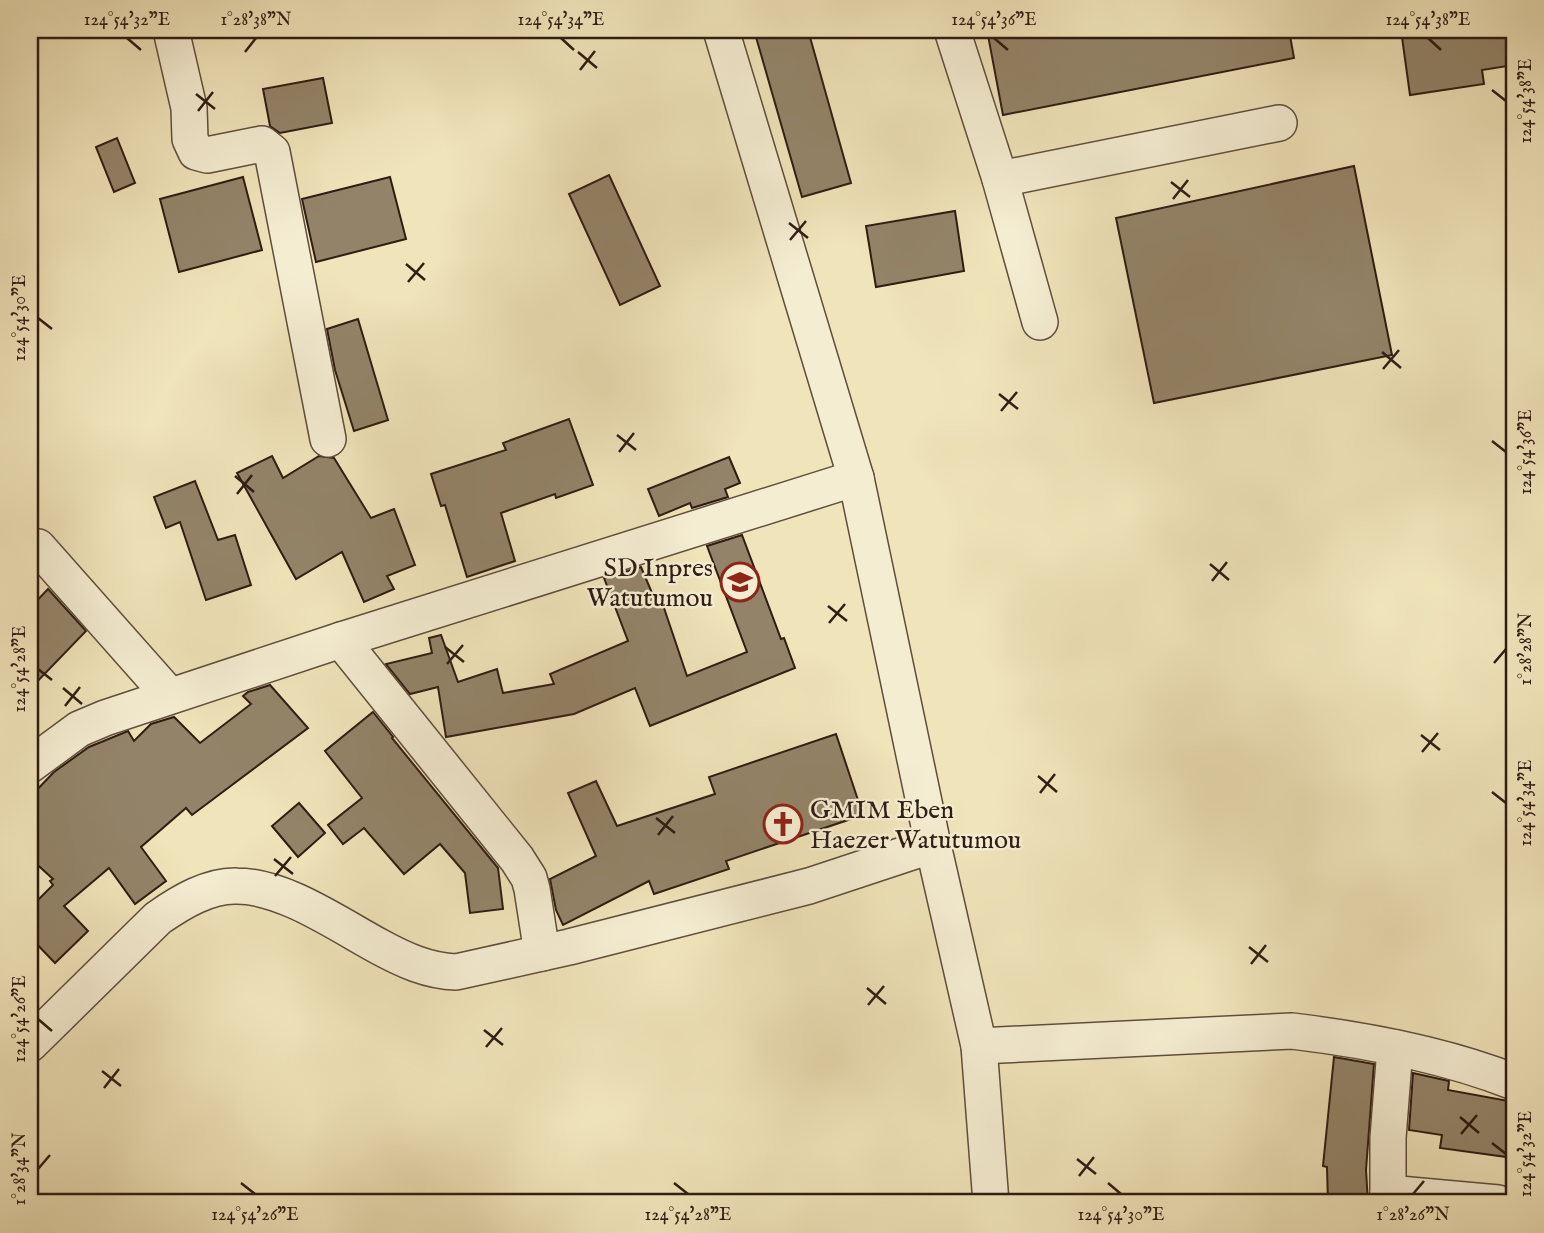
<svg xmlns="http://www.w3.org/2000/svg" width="1544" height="1233" font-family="'IM FELL English',serif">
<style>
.building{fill:#938469;stroke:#2f1c12;stroke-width:2}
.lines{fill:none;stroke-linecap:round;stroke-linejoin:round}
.minor-casing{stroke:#5f4e3c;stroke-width:38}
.minor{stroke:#f5edd2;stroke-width:35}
.ticks{fill:none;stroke:#2f1c12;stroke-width:2.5}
.labels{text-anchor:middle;stroke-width:5;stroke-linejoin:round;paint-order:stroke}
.poi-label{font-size:26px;fill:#2f1c12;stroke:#f5edd2;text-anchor:end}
.neatline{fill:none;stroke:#2f1c12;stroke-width:2.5}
.ticks-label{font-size:18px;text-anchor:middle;fill:#2f1c12}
</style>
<rect width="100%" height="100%" fill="#f0e4ba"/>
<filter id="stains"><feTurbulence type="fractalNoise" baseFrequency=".00286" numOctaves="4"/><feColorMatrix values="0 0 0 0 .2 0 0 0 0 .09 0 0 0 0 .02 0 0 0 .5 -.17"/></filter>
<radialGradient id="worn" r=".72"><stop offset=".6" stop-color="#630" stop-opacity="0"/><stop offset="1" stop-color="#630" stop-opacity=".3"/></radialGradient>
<!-- building -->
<g class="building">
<path d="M 754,30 L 808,30 L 851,183 L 802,197 Z"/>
<path d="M 987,30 L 1289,30 L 1294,58 L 1003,115 Z"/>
<path d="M 1401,30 L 1514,30 L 1514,65 L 1482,70 L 1484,84 L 1410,95 Z"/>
<path d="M 323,78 L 332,123 L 280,133 L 270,126 L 263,89 Z"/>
<path d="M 117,138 L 135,183 L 114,192 L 96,147 Z"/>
<path d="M 1354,166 L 1392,355 L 1154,403 L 1116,218 Z"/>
<path d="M 609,175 L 660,286 L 620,305 L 569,194 Z"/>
<path d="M 243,177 L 262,250 L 179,272 L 160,199 Z"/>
<path d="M 390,177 L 406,239 L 316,262 L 302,199 Z"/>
<path d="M 955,211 L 964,271 L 876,287 L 866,226 Z"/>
<path d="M 358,319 L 388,420 L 354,431 L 335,370 L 327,329 Z"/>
<path d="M 569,419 L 593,485 L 556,498 L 555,494 L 501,513 L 515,561 L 467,577 L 445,505 L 441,506 L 431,474 L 506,450 L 503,443 Z"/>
<path d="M 272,456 L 283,478 L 319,456 L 334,458 L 371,518 L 394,509 L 415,565 L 387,576 L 394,589 L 364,602 L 342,552 L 296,579 L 237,473 Z"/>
<path d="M 729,457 L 740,483 L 725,489 L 728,497 L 692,508 L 690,503 L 659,516 L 648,489 Z"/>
<path d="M 195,481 L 218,540 L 235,535 L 251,585 L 206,600 L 180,522 L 166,528 L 154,497 Z"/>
<path d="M 742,535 L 781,639 L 784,638 L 795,668 L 650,726 L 635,688 L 574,714 L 446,737 L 438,687 L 410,694 L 386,664 L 432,653 L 429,638 L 441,635 L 458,682 L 497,669 L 503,693 L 554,684 L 550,674 L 628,641 L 604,578 L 641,567 L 658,607 L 663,605 L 687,676 L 747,652 L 707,546 Z"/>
<path d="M 48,589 L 86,631 L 30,689 L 30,608 Z"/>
<path d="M 270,685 L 308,728 L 192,815 L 186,808 L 141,847 L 166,881 L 135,904 L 109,868 L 64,906 L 88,931 L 55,963 L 30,937 L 30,908 L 53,885 L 50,881 L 53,879 L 30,858 L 30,797 L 54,772 L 89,747 L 128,731 L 134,741 L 151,724 L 174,717 L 200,743 L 251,704 L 243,696 L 248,692 Z"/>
<path d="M 373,712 L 393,737 L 392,738 L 498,868 L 503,909 L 470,913 L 465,873 L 440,844 L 404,874 L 364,828 L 343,844 L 328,825 L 362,798 L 325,751 Z"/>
<path d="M 836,734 L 863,815 L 726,861 L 729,869 L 654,894 L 649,881 L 563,925 L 556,910 L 550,879 L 596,856 L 568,793 L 596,781 L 617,826 L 715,794 L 709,777 Z"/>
<path d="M 299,803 L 325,833 L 298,857 L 272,826 Z"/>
<path d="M 1334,1057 L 1374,1064 L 1366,1170 L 1368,1203 L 1328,1203 L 1327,1167 L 1323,1166 Z"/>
<path d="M 1413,1073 L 1449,1081 L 1448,1090 L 1514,1102 L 1514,1158 L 1440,1148 L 1442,1135 L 1409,1130 Z"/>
</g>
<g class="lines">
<defs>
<g id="minor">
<path d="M 171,30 L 189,108 L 190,139 L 196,152 L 207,155 L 262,144 L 272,152 L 328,439"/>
<path d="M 721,30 L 856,478 L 933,845 L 979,1046 L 991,1203"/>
<path d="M 952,30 L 1000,179 L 1040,322"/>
<path d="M 1000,179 L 1279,123"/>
<path d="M 38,547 L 170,696"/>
<path d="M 341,640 L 517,859 L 529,878 L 532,889 L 542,953"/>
<path d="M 30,765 L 79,729 L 105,718 L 341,640 L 856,478"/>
<path d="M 30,1044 L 158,918 C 181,902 209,885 237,886 C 284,886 339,925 380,947 C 404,960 428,971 456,972 L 569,947 L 809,886 L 933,845"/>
<path d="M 979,1046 L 1292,1031 C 1367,1040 1443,1054 1514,1082"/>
<path d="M 1388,1193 L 1498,1203"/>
<path d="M 1388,1203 L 1388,1138 L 1395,1048"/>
</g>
</defs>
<!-- minor casing -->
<use href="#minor" class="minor-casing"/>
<!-- minor -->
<use href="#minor" class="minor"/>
</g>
<!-- ticks -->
<path class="ticks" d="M 127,38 L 141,50M 561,38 L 574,50M 994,38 L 1008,50M 1428,38 L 1441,50M 245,52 L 256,38M 578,52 L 597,68M 580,70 L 595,51M 1492,90 L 1506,101M 196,94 L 215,109M 198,111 L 213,92M 1171,182 L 1190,197M 1173,199 L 1188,180M 789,223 L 808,238M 790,240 L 806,221M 406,264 L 425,280M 408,282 L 424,263M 38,318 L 52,329M 1382,352 L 1401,368M 1383,369 L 1399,350M 999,394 L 1018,409M 1001,411 L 1017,392M 617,435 L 636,450M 1492,441 L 1506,452M 619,452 L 634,433M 235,476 L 254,492M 237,494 L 252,475M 1210,564 L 1229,580M 1212,581 L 1227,562M 828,606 L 847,621M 829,623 L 845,604M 445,647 L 464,662M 1494,663 L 1506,649M 447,664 L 463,645M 38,669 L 52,680M 63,688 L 82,704M 65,706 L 80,687M 1421,735 L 1440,750M 1422,752 L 1438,733M 1038,776 L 1057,792M 1492,792 L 1506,803M 1040,793 L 1055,774M 656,818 L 675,833M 658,835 L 673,816M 274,859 L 293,874M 275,876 L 291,857M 1249,947 L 1268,962M 1251,964 L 1266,945M 867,988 L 886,1004M 868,1005 L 884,986M 38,1019 L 52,1031M 484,1030 L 503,1045M 486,1047 L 502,1028M 102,1071 L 121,1086M 104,1088 L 119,1069M 1460,1117 L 1479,1133M 1461,1134 L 1477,1115M 1492,1143 L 1506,1154M 1077,1159 L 1096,1174M 38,1169 L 50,1155M 1079,1176 L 1094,1157M 241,1183 L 255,1194M 674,1183 L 688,1194M 1108,1183 L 1121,1194M 1413,1194 L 1424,1181"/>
<!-- icons -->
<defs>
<symbol id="school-ring" viewBox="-11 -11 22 22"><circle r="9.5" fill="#f5edd2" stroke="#8f2418" stroke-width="1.5"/><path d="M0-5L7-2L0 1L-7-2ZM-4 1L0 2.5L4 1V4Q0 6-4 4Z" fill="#8f2418"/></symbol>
<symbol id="church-ring" viewBox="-11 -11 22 22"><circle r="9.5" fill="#f5edd2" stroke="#8f2418" stroke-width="1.5"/><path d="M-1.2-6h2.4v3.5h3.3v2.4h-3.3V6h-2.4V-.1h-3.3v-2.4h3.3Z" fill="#8f2418"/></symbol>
</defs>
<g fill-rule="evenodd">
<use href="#school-ring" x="718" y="560" width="44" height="44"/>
<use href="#church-ring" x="761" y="802" width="44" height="44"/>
</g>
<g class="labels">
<!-- poi labels -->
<g class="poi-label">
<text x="713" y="576">SD Inpres<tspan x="713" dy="30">Watutumou</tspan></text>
<text x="810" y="818" text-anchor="start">GMIM Eben<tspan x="810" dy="30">Haezer Watutumou</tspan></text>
</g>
</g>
<!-- margin -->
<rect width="1544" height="1233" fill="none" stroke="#f0e4ba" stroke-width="77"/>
<rect x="38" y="38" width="1468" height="1156" class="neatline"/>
<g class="ticks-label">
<text x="127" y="25">124°54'32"E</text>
<text x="256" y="25">1°28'38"N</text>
<text x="561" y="25">124°54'34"E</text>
<text x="994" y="25">124°54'36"E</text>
<text x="1428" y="25">124°54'38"E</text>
<text transform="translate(1525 101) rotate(-90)" y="6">124°54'38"E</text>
<text transform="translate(19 318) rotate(-90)" y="6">124°54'30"E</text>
<text transform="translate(1525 452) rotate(-90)" y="6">124°54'36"E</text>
<text transform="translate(1525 649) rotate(-90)" y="6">1°28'28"N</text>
<text transform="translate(19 669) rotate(-90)" y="6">124°54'28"E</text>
<text transform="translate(1525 803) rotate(-90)" y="6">124°54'34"E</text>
<text transform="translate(19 1019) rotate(-90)" y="6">124°54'26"E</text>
<text transform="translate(1525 1154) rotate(-90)" y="6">124°54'32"E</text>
<text transform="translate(19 1169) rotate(-90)" y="6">1°28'34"N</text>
<text x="255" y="1220">124°54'26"E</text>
<text x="688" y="1220">124°54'28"E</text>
<text x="1121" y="1220">124°54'30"E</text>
<text x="1413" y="1220">1°28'26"N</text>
</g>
<rect width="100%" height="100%" filter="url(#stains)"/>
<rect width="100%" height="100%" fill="url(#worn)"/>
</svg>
